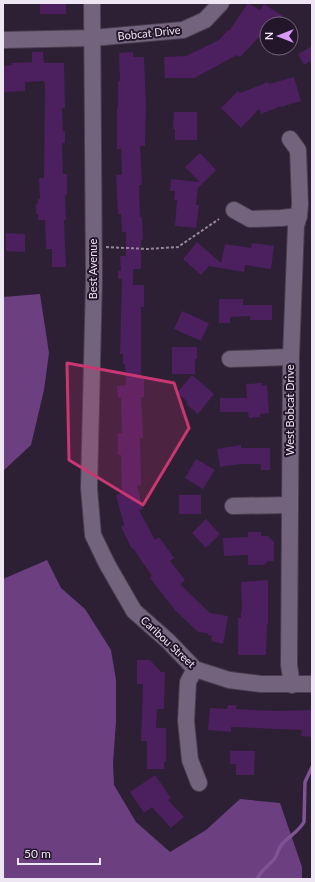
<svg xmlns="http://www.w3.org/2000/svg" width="315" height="882" font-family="Lato,sans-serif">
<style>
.forest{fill:#6c3f81}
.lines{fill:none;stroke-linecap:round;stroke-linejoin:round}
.stream{stroke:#805396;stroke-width:3.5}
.building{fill:#4c1f5f}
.minor-casing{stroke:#493d4f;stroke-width:18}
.path{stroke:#94889a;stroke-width:2;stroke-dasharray:3 2;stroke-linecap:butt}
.minor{stroke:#73637c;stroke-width:16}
.marked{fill:#c93772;fill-opacity:0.2;stroke:#c93772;stroke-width:3;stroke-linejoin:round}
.labels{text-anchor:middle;stroke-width:4;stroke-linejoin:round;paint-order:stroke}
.street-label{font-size:11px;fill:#efe6f4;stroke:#23152a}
</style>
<rect width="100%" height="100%" fill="#2d1f34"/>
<!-- forest -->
<g class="forest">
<path d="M 40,294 L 49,353 L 44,390 L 31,445 L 3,471 L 3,297 Z"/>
<path d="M 47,560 L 61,588 L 85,609 L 111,650 L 116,680 L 116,722 L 113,763 L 114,785 L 136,822 L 170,852 L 206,830 L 240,799 L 280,803 L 302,867 L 302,879 L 3,879 L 3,579 Z"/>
</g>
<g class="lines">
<!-- stream -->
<path class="stream" d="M 257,879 C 261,870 269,866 275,858 C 279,852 277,848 284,842 C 291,835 299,831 304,822 L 305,782 L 312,767"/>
</g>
<!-- building -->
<g class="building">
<rect x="40" y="3" width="26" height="11"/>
<path d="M 248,3 L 260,10 L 264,4 L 283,16 L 278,24 L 267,24 L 267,38 L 262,34 L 240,57 L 237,55 L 194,78 L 165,78 L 164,57 L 186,56 L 219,40 L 228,30 L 229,31 Z"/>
<path d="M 312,46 L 312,60 L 304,65 L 298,54 Z"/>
<path d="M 32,52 L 43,52 L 44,63 L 64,63 L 65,108 L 62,108 L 63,131 L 65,131 L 65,143 L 62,143 L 63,174 L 67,174 L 67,195 L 65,195 L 66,220 L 64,220 L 66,267 L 52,267 L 52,249 L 46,249 L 45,220 L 38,220 L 38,214 L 36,214 L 36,204 L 38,204 L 38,199 L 40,199 L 39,178 L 44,178 L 45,83 L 44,83 L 44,81 L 25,82 L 25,91 L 4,92 L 3,66 L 12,65 L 12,63 L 32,62 Z"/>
<path d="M 133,52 L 133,57 L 144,57 L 146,104 L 145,146 L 140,146 L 142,185 L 139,185 L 140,217 L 142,217 L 143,240 L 141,240 L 141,269 L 133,269 L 133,285 L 144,285 L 144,307 L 141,307 L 141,377 L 144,377 L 144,397 L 141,397 L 143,438 L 140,438 L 141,485 L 137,486 L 143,509 L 139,510 L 155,540 L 159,537 L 174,558 L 170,561 L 185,580 L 180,584 L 210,613 L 228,616 L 223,644 L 211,641 L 212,636 L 208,635 L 208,633 L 198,632 L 175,610 L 150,578 L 152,576 L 133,548 L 132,549 L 121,527 L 124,525 L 116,495 L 122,493 L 121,455 L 118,455 L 118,433 L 122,433 L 121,398 L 118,398 L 117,386 L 126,385 L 125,364 L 123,364 L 123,354 L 120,354 L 122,279 L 118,279 L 118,271 L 121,271 L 120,256 L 126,256 L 126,232 L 122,232 L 121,214 L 118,214 L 116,175 L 122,175 L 121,149 L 117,149 L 117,108 L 118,108 L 118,81 L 120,81 L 119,53 Z"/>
<path d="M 294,77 L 301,101 L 281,107 L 281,106 L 261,114 L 259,109 L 241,128 L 221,108 L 238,91 L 240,93 L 268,82 L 269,84 Z"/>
<path d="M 174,112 L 197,112 L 197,140 L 175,140 L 175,129 L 173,129 Z"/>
<path d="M 200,153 L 216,170 L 198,188 L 196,205 L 199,205 L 196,228 L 175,226 L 177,200 L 174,200 L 175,191 L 170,191 L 171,179 L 200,182 L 185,167 Z"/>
<path d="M 6,233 L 25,234 L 25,252 L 6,251 Z"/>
<path d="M 197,242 L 221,263 L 225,244 L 251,248 L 252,243 L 274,246 L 271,269 L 245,265 L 244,272 L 209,266 L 201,275 L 183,259 Z"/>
<path d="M 219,299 L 243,299 L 243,305 L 272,305 L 272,320 L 250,320 L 250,316 L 230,317 L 230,323 L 219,323 Z"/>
<path d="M 182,311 L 209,323 L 201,341 L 174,329 Z"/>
<path d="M 172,347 L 197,347 L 197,359 L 195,359 L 195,374 L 172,374 Z"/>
<path d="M 192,375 L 214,394 L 198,414 L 186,404 L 188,402 L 177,393 Z"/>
<path d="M 262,383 L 262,386 L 267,385 L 269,413 L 260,414 L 260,417 L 249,418 L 248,412 L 220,412 L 220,398 L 247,398 L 246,384 Z"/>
<path d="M 241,445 L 241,448 L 270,448 L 270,470 L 261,470 L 261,464 L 240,464 L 220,467 L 217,449 Z"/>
<path d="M 196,459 L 215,470 L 203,489 L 185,478 Z"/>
<rect x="179" y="495" width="22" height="19"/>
<path d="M 206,519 L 220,534 L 206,548 L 192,533 Z"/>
<path d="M 248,532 L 261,532 L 261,536 L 268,536 L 274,542 L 274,561 L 267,561 L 267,563 L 265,563 L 265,565 L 248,565 L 248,555 L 224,556 L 223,538 L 248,537 Z"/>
<path d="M 268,580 L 268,624 L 267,624 L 266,655 L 238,655 L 238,618 L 241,618 L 241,611 L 242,611 L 241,582 Z"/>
<path d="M 137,660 L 150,660 L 161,672 L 165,672 L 164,709 L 157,709 L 156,728 L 166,728 L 166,762 L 164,761 L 164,769 L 147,769 L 147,741 L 141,741 L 143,684 L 137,684 Z"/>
<path d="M 228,705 L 237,705 L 236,709 L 275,711 L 312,710 L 312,737 L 301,736 L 302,730 L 231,727 L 231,732 L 208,730 L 210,708 L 227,709 Z"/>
<path d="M 230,751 L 255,751 L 254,775 L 236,775 L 236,764 L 230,764 Z"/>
<path d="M 155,775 L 171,798 L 168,800 L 184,817 L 171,828 L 152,807 L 144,813 L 130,792 Z"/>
</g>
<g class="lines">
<defs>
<g id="minor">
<path d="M 92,3 L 94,280 L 89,488 L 93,535 L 107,564 L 134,611 L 168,641 L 195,669 L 229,680 L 261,684 L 312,684"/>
<path d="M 3,40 L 92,38 L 183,30 L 205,20 L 221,3"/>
<path d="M 290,139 L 298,150 L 300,204 L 299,216 L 296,226 L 291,357 L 289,665 L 292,685"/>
<path d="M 234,210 L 250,219 L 281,218 L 299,216"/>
<path d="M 230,359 L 291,357"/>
<path d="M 233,506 L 290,505"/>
<path d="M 195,669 L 188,682 L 186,721 L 190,760 L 199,783"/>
</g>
</defs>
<!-- minor casing -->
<use href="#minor" class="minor-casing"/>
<!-- path -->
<path class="path" d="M 106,247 L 147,249 L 178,247 L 219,219"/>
<!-- minor -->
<use href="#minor" class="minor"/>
</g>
<!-- marked area -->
<path class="marked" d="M 67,363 L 174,383 L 189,428 L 143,505 L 69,460 Z"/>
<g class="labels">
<!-- street labels -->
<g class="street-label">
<text transform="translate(149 33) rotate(-6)" y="4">Bobcat Drive</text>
<text transform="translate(93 269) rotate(-90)" y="4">Best Avenue</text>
<text transform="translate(290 410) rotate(-90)" y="4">West Bobcat Drive</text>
<text transform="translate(168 642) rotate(43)" y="4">Caribou Street</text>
</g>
</g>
<!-- border -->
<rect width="315" height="882" fill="none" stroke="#efe6f4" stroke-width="8"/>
<!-- north arrow -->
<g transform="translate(279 36) rotate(270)"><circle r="19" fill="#23152a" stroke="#75697b"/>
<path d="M0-3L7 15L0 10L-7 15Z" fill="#d99af7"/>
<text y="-6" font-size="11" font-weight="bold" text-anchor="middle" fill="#efe6f4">N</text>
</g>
<!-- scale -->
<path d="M18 858v6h82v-6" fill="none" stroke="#efe6f4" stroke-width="2"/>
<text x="24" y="858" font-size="12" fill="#efe6f4" stroke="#23152a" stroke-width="3" paint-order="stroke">50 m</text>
</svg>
